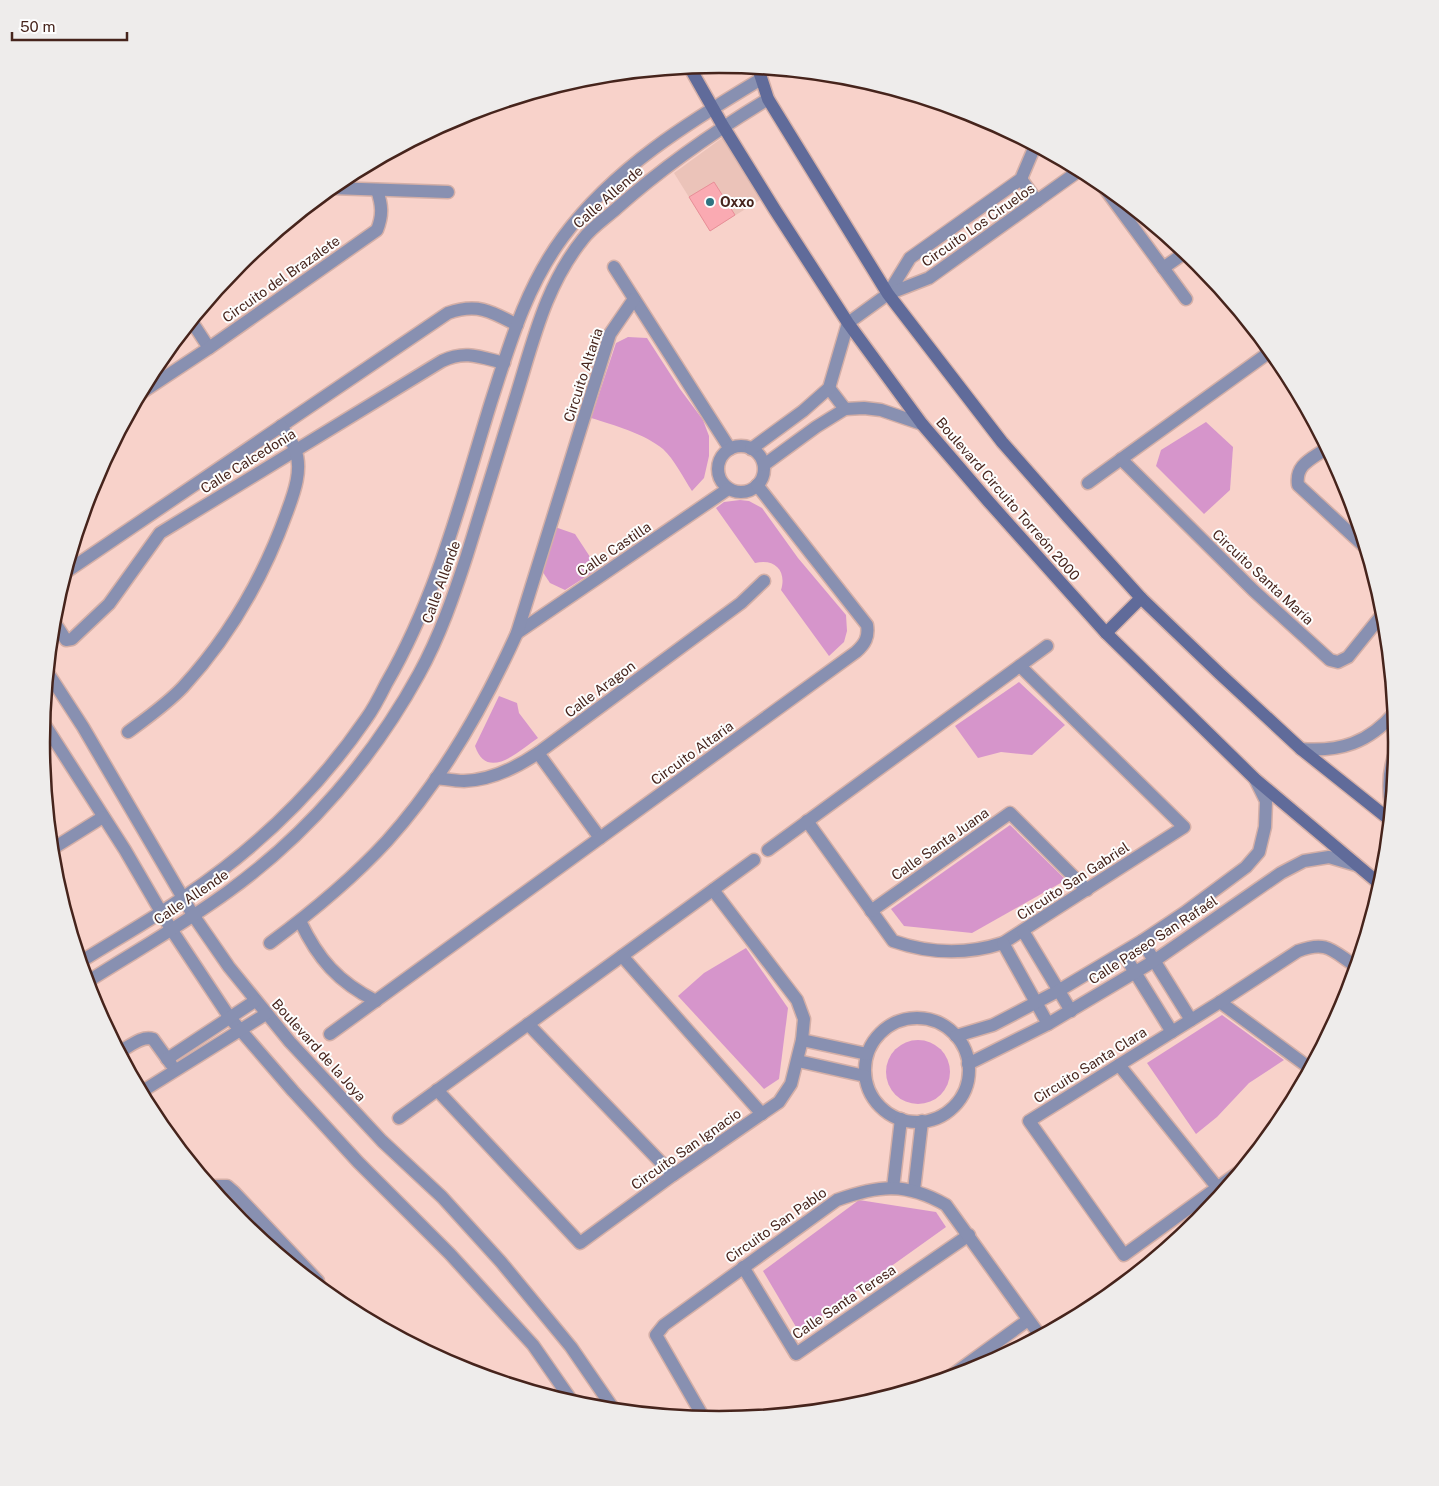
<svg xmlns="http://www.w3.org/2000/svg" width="1439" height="1486" font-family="'Public Sans',sans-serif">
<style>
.built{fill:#ebc3b9}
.green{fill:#d695cb}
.building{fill:#faaab2;stroke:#e88e97}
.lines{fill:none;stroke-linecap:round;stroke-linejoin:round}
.minor-casing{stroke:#d4afa7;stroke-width:15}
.tertiary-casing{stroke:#d4afa7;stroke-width:15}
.secondary-casing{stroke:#d4afa7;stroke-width:15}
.minor{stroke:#8890b1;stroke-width:12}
.tertiary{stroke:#8890b1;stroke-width:12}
.secondary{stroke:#606b9a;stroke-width:12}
.poi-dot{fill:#2e7381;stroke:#fdfdfd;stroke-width:2}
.labels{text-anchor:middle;stroke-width:4;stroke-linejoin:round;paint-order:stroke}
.street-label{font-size:14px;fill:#46241c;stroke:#fdfdfd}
.poi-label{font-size:14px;font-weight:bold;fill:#46241c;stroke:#fdfdfd;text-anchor:start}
.rim{fill:none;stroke:#46241c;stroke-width:2.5}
</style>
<rect width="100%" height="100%" fill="#f8d2ca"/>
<!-- built -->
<path class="built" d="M 722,138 L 760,200 L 710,231 L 674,173 Z"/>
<!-- green -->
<g class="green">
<path d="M 628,337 L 647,338 L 680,389 L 703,420 L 709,436 L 709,456 L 704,478 L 692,491 C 684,479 674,459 663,449 C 645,434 614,425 591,418 L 616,343 Z"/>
<path d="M 1206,422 L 1233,447 L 1230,490 L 1204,514 L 1156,466 L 1161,450 Z"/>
<path d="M 740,500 L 749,501 L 762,508 L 798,558 L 846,615 L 847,631 L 844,642 L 829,656 L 781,590 C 787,571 775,558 755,563 L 716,508 L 724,502 Z"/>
<path d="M 555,527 L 575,534 L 598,569 L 565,590 L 550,583 L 542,571 Z"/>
<path d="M 1019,682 L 1065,725 L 1032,755 L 1001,752 L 978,758 L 955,726 Z"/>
<path d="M 499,696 L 517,703 L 519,713 L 538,738 C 519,751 487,782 475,746 Z"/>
<path d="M 1010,825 L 1066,880 L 972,933 L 904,926 L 891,909 Z"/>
<path d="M 746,948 L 788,1008 L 779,1079 L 764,1089 L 678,996 L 704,973 Z"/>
<path d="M 1222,1015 L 1284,1060 L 1249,1083 L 1217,1117 L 1196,1134 L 1147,1063 Z"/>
<circle cx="918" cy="1072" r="32"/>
<path d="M 859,1200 L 936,1212 L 946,1227 L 799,1332 L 763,1271 Z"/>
</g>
<!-- building -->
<path class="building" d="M 714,182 L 735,215 L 710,231 L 689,197 Z"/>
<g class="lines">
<defs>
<g id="minor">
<path d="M 1021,179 L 1037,201"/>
<path d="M 1100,182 L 1186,299"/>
<path d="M 332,188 L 448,192"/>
<path d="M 614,267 L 730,449"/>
<path d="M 1163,268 L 1186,252"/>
<path d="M 888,294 L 910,258 L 1021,179 L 1035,146"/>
<path d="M 192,322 L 209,348"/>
<path d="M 829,388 L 845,409"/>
<path d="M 141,393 L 209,348 L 377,230 C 383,215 382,205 377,190"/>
<circle cx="741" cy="469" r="23"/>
<path d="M 1327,448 C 1312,459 1295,464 1298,485 L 1365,547"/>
<path d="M 751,449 L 803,411 L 829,388 L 848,323 L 888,294 L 929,278 L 1080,170"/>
<path d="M 1121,459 L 1253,590 L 1330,660 L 1338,662 L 1348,657 L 1385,611"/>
<path d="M 764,465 L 816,427 L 845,409 L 864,408 L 881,410 L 922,424"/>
<path d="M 1088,483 L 1271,351"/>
<path d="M 66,572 L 448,313 C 477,303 491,311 517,325"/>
<path d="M 53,620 L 66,640 L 72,639 L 109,604 L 160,533 L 442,361 C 465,350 480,357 504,363"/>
<path d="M 517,633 L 728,489"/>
<path d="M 48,673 L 83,727 L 193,915 L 229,967 L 290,1042 L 382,1141 L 442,1197 L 501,1262 L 571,1347 L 615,1411"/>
<path d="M 43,722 L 125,850 L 171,929 L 230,1018 L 293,1091 L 358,1162 L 450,1254 L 533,1345 L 574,1404"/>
<path d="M 128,732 C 147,718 167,704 183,687 C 230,636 264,576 287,512 C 294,493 303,469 295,449 C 292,441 285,433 281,426"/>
<path d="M 1301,749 C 1340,752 1369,743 1395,712"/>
<path d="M 538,753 L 600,838"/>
<path d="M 436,778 C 445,779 455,781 464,781 C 492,780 516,768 538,753 L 741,603 L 764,581"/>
<path d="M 1391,807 C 1388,787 1388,768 1397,749"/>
<path d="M 807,821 L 893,941 C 930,954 966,955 1003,943 L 1184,827 L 1020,666"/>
<path d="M 52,849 L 103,817"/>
<path d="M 768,850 L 1047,646"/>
<path d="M 871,911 L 1010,813 L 1087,890"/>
<path d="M 300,921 C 318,959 338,982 376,1001"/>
<path d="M 1023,931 L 1071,1011"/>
<path d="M 1142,941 L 1191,1020"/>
<path d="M 270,943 C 312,912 352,879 387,841 C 442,780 483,708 517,633 L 610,334 L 634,299"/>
<path d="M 1003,943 L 1048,1024"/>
<path d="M 1123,953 L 1172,1032"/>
<path d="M 622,956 L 762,1114"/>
<path d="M 1220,1002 L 1311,1069"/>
<circle cx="917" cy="1070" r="52"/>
<path d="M 528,1024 L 673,1175"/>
<path d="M 330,1034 L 856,652 C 865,644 869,637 867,625 L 757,485"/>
<path d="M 956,1036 L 993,1025 L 1058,991 L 1142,941 L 1184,913 L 1246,867 L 1259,852 L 1265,827 L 1266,801 L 1255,779"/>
<path d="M 802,1040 L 867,1054"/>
<path d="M 119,1052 C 129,1047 142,1035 153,1039 L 171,1064"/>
<path d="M 167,1059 L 255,1001"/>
<path d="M 798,1061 L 865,1076"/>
<path d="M 968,1064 L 1048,1024 L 1154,961 L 1281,873 L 1304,861 L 1329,857 L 1356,865"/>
<path d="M 1119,1065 L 1217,1187"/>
<path d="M 437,1090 L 580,1243 L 673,1175 L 779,1102 L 791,1084 L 802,1040 L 804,1019 L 797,1000 L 713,890"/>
<path d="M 141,1092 L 266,1014"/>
<path d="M 399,1118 L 754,860"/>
<path d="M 1243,1169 L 1124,1255 L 1029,1121 L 1220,1002 L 1298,951 C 1328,940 1332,951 1357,967"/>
<path d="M 212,1188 L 215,1186 L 227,1186 L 234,1192 L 318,1281"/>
<path d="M 893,1188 L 901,1119"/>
<path d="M 914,1190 L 922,1121"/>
<path d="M 743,1267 L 796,1354 L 969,1235"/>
<path d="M 945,1380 L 1028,1320"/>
<path d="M 705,1420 L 656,1335 L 664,1325 L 837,1200 C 879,1185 906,1182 946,1205 L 1041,1337"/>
</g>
<g id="tertiary">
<path d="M 80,962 C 115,940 151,920 184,897 C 254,850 318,789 366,719 C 374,708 380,696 386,684 C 438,594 461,499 491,402 C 510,343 526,287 563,237 C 614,168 689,122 761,79"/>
<path d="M 87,982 C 134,952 184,924 229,891 C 308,834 373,758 419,674 C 440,636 454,595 467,555 C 484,501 500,447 517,393 C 534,338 546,285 583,239 C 592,227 606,218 617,208 C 664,166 715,131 768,99"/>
</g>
<g id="secondary">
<path d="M 690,68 L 723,126 L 775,210 L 848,323 L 922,424 L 989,502 L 1106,633 L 1255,779 L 1382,886"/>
<path d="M 758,68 L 768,99 L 888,294 L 1002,442 L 1068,517 L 1141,598 L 1220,674 L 1301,749 L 1390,820"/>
<path d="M 1106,633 L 1141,598"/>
</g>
</defs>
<!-- minor casing -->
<use href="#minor" class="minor-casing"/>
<!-- tertiary casing -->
<use href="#tertiary" class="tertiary-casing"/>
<!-- secondary casing -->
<use href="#secondary" class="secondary-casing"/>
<!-- minor -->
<use href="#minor" class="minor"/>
<!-- tertiary -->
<use href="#tertiary" class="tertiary"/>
<!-- secondary -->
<use href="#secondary" class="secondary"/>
</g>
<!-- markers -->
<circle class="poi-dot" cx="710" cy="202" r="5"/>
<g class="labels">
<!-- street labels -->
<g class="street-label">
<text transform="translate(608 197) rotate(-41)" y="5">Calle Allende</text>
<text transform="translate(978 225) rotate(-35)" y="5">Circuito Los Ciruelos</text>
<text transform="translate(281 279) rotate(-35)" y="5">Circuito del Brazalete</text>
<text transform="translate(583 375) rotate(-72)" y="5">Circuito Altaria</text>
<text transform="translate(248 461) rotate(-32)" y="5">Calle Calcedonia</text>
<text transform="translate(1008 499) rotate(49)" y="5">Boulevard Circuito Torreón 2000</text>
<text transform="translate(614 549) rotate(-34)" y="5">Calle Castilla</text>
<text transform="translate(1263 577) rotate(43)" y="5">Circuito Santa María</text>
<text transform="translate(441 582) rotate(-70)" y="5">Calle Allende</text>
<text transform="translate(600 689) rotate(-37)" y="5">Calle Aragon</text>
<text transform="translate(692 753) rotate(-36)" y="5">Circuito Altaria</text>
<text transform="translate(940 844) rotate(-35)" y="5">Calle Santa Juana</text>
<text transform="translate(1073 881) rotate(-33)" y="5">Circuito San Gabriel</text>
<text transform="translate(191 897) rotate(-34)" y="5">Calle Allende</text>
<text transform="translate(1153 940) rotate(-33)" y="5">Calle Paseo San Rafaél</text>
<text transform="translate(319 1050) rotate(48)" y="5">Boulevard de la Joya</text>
<text transform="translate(1090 1065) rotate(-32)" y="5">Circuito Santa Clara</text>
<text transform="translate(686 1149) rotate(-35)" y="5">Circuito San Ignacio</text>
<text transform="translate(776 1225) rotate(-35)" y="5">Circuito San Pablo</text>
<text transform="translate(844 1302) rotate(-34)" y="5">Calle Santa Teresa</text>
</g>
<!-- poi labels -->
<g class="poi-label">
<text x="720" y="207">Oxxo</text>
</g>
</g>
<!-- crop -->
<path d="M0 0H1439V1486H0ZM50 742a669 669 0 1 1 1338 0a669 669 0 1 1-1338 0Z" fill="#eeeceb" fill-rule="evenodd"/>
<path class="rim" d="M50 742a669 669 0 1 1 1338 0a669 669 0 1 1-1338 0Z"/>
<!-- scale -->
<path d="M12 32v8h115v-8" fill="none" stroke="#46241c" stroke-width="2.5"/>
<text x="20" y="32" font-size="15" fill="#46241c" stroke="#fdfdfd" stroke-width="4" paint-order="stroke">50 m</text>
</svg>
